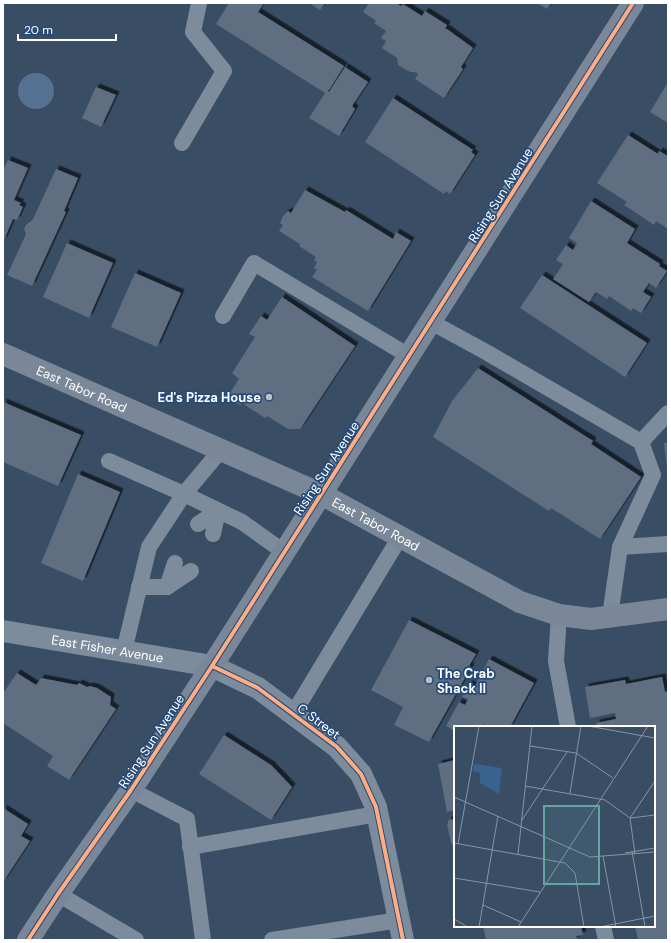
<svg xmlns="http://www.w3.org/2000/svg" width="671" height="943" font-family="'DM Sans',sans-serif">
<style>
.water{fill:#577192}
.building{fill:#5e6e80;filter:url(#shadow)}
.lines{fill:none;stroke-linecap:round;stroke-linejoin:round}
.lane{stroke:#7d8c9c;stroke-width:16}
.street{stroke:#7d8c9c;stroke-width:22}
.secondary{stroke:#798798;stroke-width:22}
.cycleway-casing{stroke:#264b78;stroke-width:6}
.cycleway{stroke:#ffac80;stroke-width:4}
.poi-dot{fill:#bac1c9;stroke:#264b78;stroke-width:1.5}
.labels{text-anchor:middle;stroke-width:3.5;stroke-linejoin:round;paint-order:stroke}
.street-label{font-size:13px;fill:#fff;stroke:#264b78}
.poi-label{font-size:13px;font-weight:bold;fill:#fff;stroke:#264b78;text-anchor:end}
.inset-road{fill:none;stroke:#8894a3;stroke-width:1}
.view{fill:#63a6a1;fill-opacity:0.15;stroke:#63a6a1;stroke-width:2}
.inset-edge{fill:none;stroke:#fff;stroke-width:2}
</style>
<defs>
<filter id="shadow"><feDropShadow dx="3.5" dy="-3.5" stdDeviation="0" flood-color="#0009"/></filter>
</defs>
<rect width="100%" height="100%" fill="#394d65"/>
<!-- water -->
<circle class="water" cx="36" cy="91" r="18"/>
<!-- building -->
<g class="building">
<path d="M 229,3 L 264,3 L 258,12 L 344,66 L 329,90 L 327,90 L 329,92 L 345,67 L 368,82 L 352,106 L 355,109 L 339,136 L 309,118 L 325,93 L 216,24 Z"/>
<path d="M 309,3 L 325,3 L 320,10 Z"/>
<path d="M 369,3 L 396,3 L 401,6 L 403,4 L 422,16 L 425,11 L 447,25 L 445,29 L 447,29 L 473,48 L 461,67 L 463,69 L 444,98 L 415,79 L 418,74 L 415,72 L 410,72 L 398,65 L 397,58 L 382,48 L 386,41 L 381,38 L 386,31 L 374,23 L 376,21 L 363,12 Z"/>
<path d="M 537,3 L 551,3 L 547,9 Z"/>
<path d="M 668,82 L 668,123 L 650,112 Z"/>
<path d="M 96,87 L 116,95 L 101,127 L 82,118 Z"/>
<path d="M 393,98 L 473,150 L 471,152 L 475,155 L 450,194 L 446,191 L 444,194 L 365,142 Z"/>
<path d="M 628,135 L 658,154 L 659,151 L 668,156 L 668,229 L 656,221 L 654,225 L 624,205 L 627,202 L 597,183 Z"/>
<path d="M 8,160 L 28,168 L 14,200 L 21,203 L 19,205 L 23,207 L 17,220 L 13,219 L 3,242 L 3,170 Z"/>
<path d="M 56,169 L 78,178 L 64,211 L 66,212 L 32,286 L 7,275 L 26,234 L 24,229 L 26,225 L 33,219 Z"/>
<path d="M 305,190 L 345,212 L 346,210 L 393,239 L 396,232 L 411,241 L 368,311 L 312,277 L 317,270 L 314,268 L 317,262 L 314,260 L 316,257 L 299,246 L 300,244 L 279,231 L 283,225 L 280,223 L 283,216 L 288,211 L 291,213 Z"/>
<path d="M 591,201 L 635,229 L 627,243 L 660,264 L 659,266 L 667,271 L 656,288 L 649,283 L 643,292 L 651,297 L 641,313 L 633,308 L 631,311 L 609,296 L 607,299 L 596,292 L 589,302 L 553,279 L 563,264 L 556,260 L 566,245 L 573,250 L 577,243 L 569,238 Z"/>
<path d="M 67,243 L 113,263 L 89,318 L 43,297 Z"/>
<path d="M 135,273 L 181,293 L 157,347 L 111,327 Z"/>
<path d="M 542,275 L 647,343 L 625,377 L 520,308 Z"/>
<path d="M 282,297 L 355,346 L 300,429 L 288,429 L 267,416 L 265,418 L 242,403 L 240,405 L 227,397 L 239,379 L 232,373 L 255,337 L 249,334 L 261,316 L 267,320 Z"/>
<path d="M 478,368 L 593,441 L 591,444 L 641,477 L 600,539 L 551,508 L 549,511 L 433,437 L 452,401 Z"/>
<path d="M 3,402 L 81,435 L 58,486 L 3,462 Z"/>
<path d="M 664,443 L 668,443 L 668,468 L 667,468 Z"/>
<path d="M 78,474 L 120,492 L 83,581 L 41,563 Z"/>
<path d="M 409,620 L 476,654 L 469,666 L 471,667 L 429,742 L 394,725 L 403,707 L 371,690 Z"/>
<path d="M 489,659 L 534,683 L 510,727 L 488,727 L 483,724 L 481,727 L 455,727 L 455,731 L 446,726 L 459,702 L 465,705 L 468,699 L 462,697 L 469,684 L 475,686 Z"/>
<path d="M 17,673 L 36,685 L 41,678 L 77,685 L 79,683 L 87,687 L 90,686 L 97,688 L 111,697 L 110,705 L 116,709 L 69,780 L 47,766 L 53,756 L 3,723 L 3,691 L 4,692 Z"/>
<path d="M 662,677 L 665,692 L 668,691 L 668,940 L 638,940 L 635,926 L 654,926 L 654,727 L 597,727 L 596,723 L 616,719 L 615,713 L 590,718 L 585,687 L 625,680 L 626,684 Z"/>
<path d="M 224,735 L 271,765 L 292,787 L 271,820 L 199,774 Z"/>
<path d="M 455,760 L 455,810 L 447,812 L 438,764 Z"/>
<path d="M 3,808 L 28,824 L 21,836 L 30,841 L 3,882 Z"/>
<path d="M 455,819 L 455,846 L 453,846 L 451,843 L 447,824 L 448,824 L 448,820 Z"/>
<path d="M 483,926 L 581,926 L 583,935 L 576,936 L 577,940 L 486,940 Z"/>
</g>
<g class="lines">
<!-- lane -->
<g class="lane">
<path d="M 182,143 L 224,71 L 193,32 L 199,3"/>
<path d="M 223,316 L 254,263 L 409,356"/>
<path d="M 431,322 L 486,352 L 641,442 L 653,475 L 620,547 L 610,616"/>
<path d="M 641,442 L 668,413"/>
<path d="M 109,461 L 184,494 L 242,522 L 284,552"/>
<path d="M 198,524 L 218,511 L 213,534"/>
<path d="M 620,547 L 668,544"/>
<path d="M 175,563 L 167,587 L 191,571"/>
<path d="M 139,587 L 167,587"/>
<path d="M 559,615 L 556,661 L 568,727"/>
<path d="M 124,651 L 149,547 L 184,494 L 221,450"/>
<path d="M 293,714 L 400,537"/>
<path d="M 131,790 L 187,819 L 203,940"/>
<path d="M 190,847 L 377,814"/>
<path d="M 58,894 L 136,940"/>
<path d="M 603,926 L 606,940"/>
<path d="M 272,940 L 399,920"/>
</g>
<!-- street -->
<path class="street" id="s1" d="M 3,631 L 212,666 L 258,688 L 337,747 L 361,774 L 376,807 L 403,940"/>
<!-- secondary -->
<g class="secondary">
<path id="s2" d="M 3,354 L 321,494 L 520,602 L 559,615 L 591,619 L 668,609"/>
<path d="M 28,940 L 58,894 L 131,790 L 212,666 L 633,3"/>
</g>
<defs>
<g id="cycleway">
<path d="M 212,666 L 258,688 L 337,747 L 361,774 L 376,807 L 403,940"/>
<path d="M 28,940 L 58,894 L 131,790 L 212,666 L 633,3"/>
</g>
</defs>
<!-- cycleway casing -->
<use href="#cycleway" class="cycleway-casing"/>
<!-- cycleway -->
<use href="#cycleway" class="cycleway"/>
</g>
<!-- markers -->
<g class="poi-dot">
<circle cx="269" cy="397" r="4"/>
<circle cx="429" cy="680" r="4"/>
</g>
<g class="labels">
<!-- street labels -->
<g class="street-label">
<text transform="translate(500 195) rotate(-58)" y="5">Rising Sun Avenue</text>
<text dy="5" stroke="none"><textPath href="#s2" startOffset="86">East Tabor Road</textPath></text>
<text transform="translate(326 468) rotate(-57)" y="5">Rising Sun Avenue</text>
<text dy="5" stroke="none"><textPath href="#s2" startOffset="410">East Tabor Road</textPath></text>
<text dy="5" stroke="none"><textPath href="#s1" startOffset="106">East Fisher Avenue</textPath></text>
<text transform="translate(319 721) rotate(37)" y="5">C Street</text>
<text transform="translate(151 741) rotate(-57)" y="5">Rising Sun Avenue</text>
</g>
<!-- poi labels -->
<g class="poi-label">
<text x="261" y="402">Ed's Pizza House</text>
<text x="437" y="678" text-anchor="start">The Crab<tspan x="437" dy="15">Shack II</tspan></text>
</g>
</g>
<!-- overview -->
<g transform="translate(454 726)">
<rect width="201" height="201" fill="#394d65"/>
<path d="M 20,38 L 48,42 L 45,68 L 26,57 L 26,47 L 19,45 Z" fill="#39628f"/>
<path class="inset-road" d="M 134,0 L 201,12M 76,20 L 122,27 L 159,52M 71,60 L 151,74 L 176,92 L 181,128M 116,67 L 127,0M 0,71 L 136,131 L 201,126M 176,92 L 201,55M 177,92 L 201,89M 68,94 L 113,26M 0,117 L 111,137 L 121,147 L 130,201M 4,118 L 25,0M 178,125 L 191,201M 171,127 L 201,122M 64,128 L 78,0M 149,130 L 162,201M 0,152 L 86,166M 29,179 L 67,196M 0,193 L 14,201M 25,201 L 44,90M 64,201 L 194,0M 146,201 L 201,190"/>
<path class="view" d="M 90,80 L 145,80 L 145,158 L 90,158 Z"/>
<rect width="201" height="201" class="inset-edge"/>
</g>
<!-- border -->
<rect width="671" height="943" fill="none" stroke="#ffffff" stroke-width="8"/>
<!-- scale -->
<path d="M18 34v6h98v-6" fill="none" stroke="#ffffff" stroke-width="2"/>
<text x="24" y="34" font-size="12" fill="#ffffff" stroke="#264b78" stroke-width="3" paint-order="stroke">20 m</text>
</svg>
